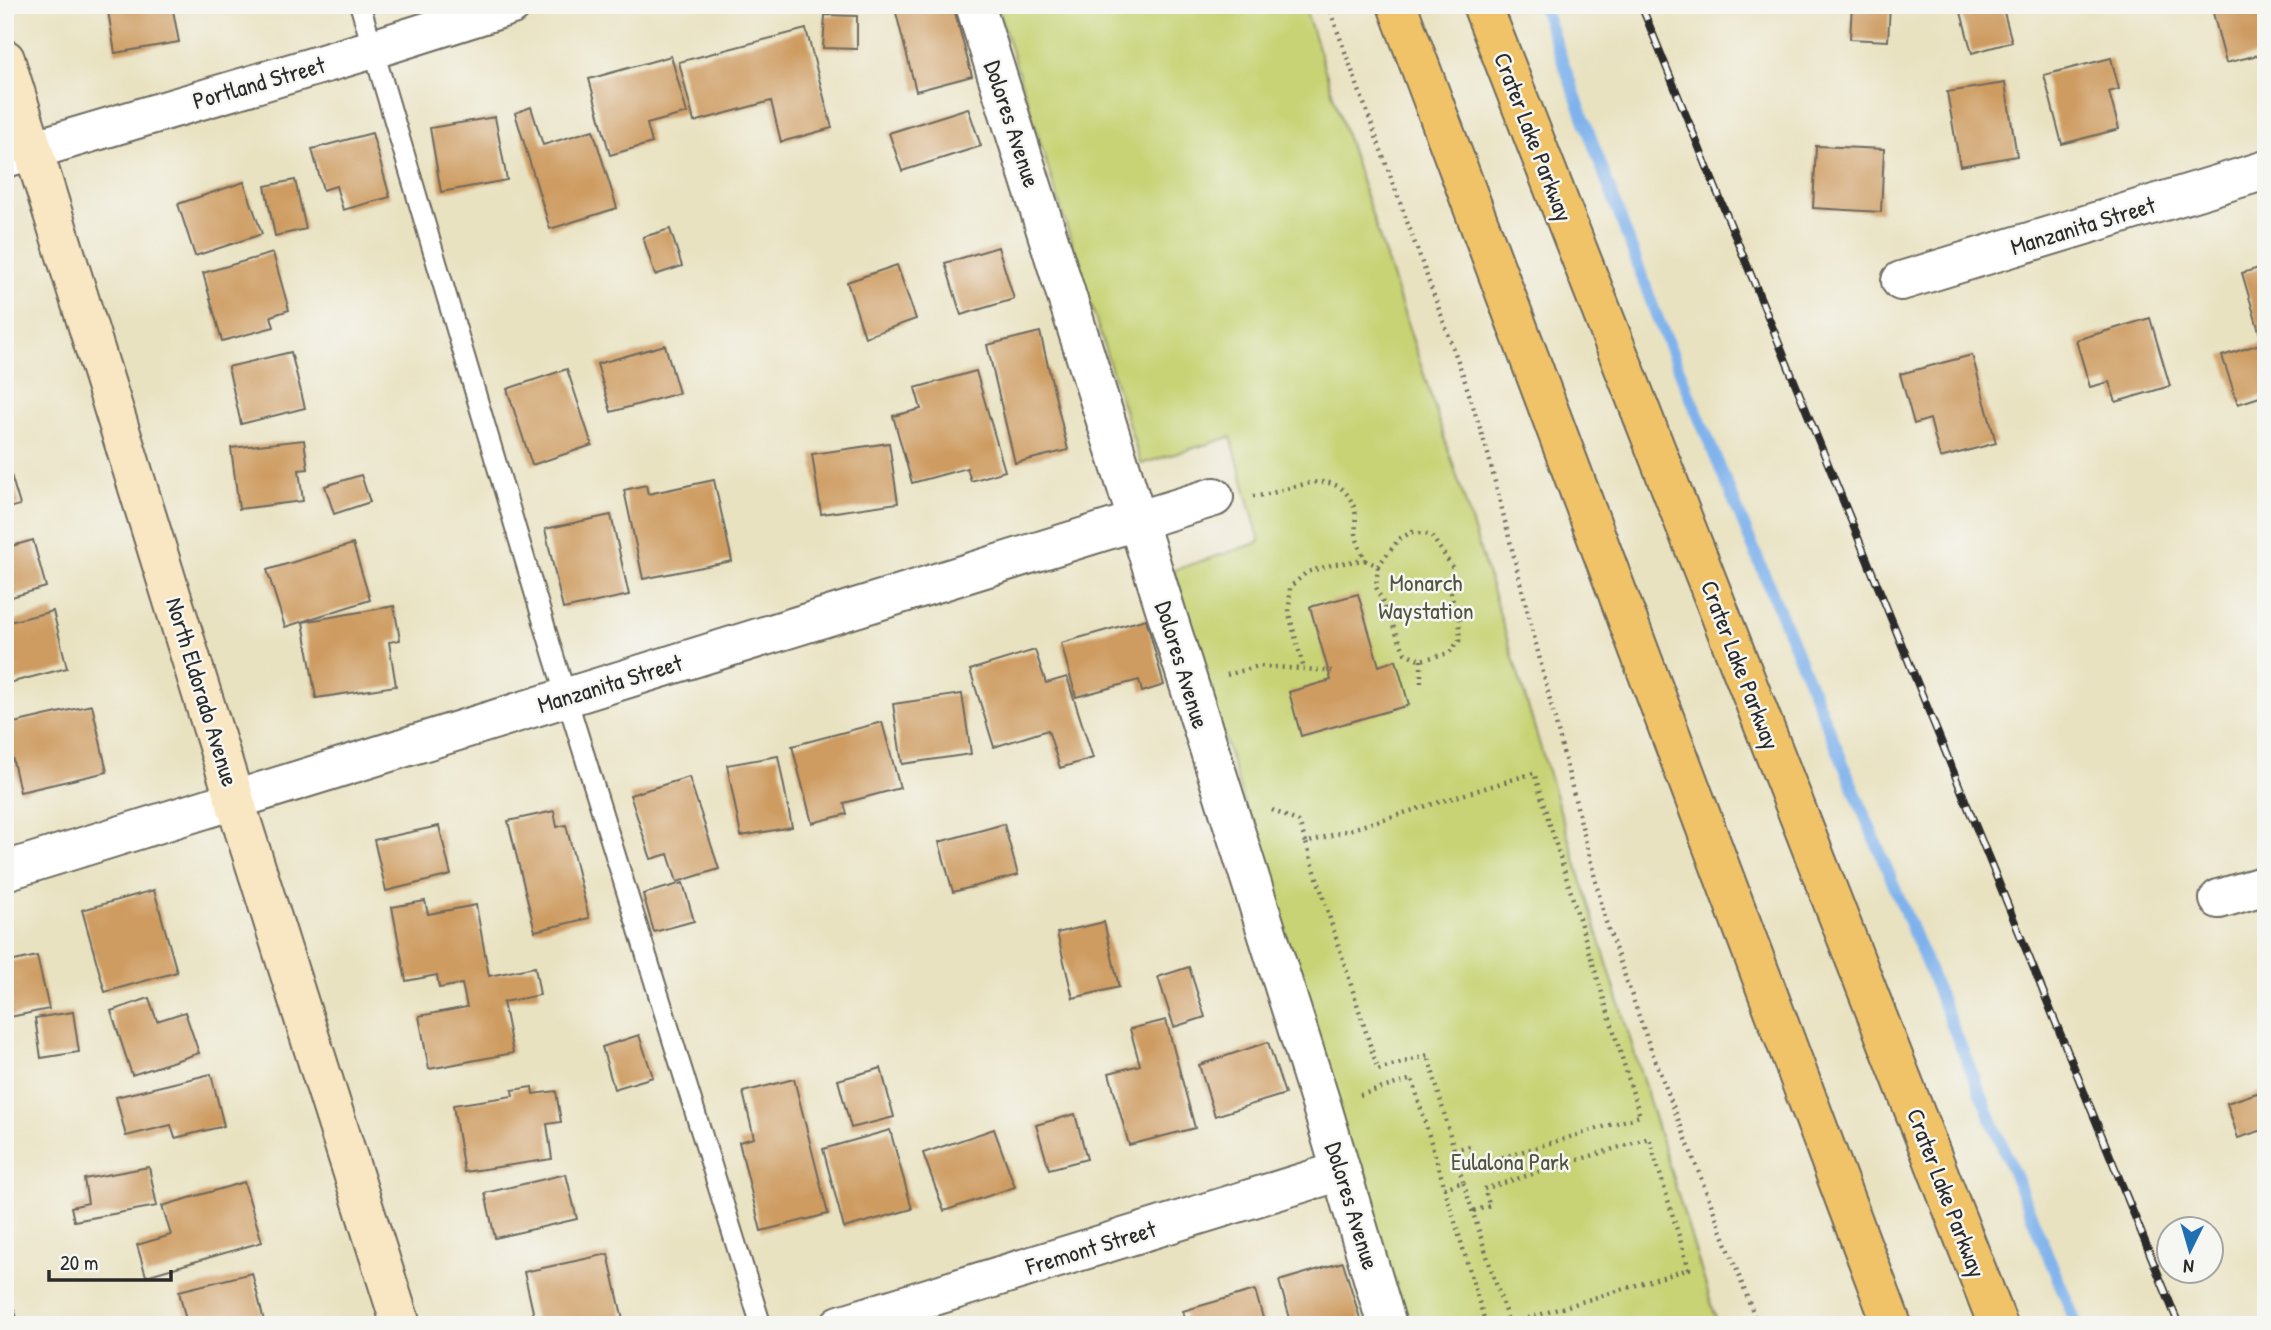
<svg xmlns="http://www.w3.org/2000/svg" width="2271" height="1330" font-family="'Patrick Hand',sans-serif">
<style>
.green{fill:#c7d375;stroke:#797f50;stroke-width:2}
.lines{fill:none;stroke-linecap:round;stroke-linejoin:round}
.stream{stroke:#7fb2ec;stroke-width:12}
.building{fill:#ce9b60}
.lane-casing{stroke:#6e6b60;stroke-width:23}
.street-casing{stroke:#6e6b60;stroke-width:42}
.secondary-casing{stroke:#6e6b60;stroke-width:42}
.primary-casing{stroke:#6e6b60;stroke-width:42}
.path{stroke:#6e6b60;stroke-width:4.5;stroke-dasharray:2 5;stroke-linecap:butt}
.lane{stroke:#fff;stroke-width:19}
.street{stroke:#fff;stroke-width:38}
.secondary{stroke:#f9e7c3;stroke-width:38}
.primary{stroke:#f1c369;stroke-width:38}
.rail-casing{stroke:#2b2b2b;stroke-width:8}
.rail{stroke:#f6f6f2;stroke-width:5;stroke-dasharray:16;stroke-linecap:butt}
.labels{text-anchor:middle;stroke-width:5;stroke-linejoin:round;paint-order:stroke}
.street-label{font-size:24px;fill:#2b2b2b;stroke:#f6f6f2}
.park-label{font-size:24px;fill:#52553e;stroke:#f6f6f2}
</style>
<rect width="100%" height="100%" fill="#f6f6f2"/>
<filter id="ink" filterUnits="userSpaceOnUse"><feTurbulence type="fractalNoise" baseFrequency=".0143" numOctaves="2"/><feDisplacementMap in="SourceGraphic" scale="14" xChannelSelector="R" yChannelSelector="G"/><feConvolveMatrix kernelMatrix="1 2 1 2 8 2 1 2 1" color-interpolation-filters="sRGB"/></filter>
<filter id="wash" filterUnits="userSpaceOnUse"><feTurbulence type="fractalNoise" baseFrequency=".00686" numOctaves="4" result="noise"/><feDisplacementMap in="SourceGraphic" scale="28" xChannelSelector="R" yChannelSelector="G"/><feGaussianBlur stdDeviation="1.57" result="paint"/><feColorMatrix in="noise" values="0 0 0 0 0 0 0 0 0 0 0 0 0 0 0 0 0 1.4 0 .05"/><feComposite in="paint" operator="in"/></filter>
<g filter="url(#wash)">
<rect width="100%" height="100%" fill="#e9e2c1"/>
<!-- green -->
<path class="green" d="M 997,5 L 1304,5 L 1464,498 L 1718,1325 L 1401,1325 L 1174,570 L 1260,542 L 1231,437 L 1141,464 Z"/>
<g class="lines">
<!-- stream -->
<path class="stream" d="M 1542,5 L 1655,312 L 2077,1325"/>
</g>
<g id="blocks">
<!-- building -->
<g class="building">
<path d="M 107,5 L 172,5 L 179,42 L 115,53 Z"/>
<path d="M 894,5 L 953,5 L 972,76 L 916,91 Z"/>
<path d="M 1852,5 L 1890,5 L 1888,41 L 1850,39 Z"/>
<path d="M 1959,5 L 2002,5 L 2012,42 L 1972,53 Z"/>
<path d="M 2211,5 L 2266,5 L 2266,53 L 2226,63 Z"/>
<path d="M 825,15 L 857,16 L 857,49 L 823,48 Z"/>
<path d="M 806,29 L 832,128 L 781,142 L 771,101 L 694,122 L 679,62 Z"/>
<path d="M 671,56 L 687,113 L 647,124 L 652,143 L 610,155 L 589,79 Z"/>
<path d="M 2111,58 L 2119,89 L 2109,92 L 2119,129 L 2062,144 L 2044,75 Z"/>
<path d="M 2005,83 L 2017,156 L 1960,166 L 1947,92 Z"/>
<path d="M 531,107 L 543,145 L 593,130 L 617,208 L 550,229 L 515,113 Z"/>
<path d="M 968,108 L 981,146 L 902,171 L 889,133 Z"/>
<path d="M 495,117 L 507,180 L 441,192 L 430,128 Z"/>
<path d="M 372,133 L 390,197 L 343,210 L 336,186 L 323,190 L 312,149 Z"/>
<path d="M 1816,146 L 1884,149 L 1881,212 L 1813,208 Z"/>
<path d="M 295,180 L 306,229 L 275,236 L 265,186 Z"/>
<path d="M 244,182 L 262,234 L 195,256 L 178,204 Z"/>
<path d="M 670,229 L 682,266 L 655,275 L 643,237 Z"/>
<path d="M 998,247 L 1014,299 L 961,315 L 945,263 Z"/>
<path d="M 273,253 L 289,310 L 271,316 L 274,327 L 222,341 L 203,273 Z"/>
<path d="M 897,265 L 916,319 L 865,337 L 847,282 Z"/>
<path d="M 2266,266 L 2266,336 L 2261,338 L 2242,273 Z"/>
<path d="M 2150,318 L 2170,386 L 2116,402 L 2109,382 L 2090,387 L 2076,340 Z"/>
<path d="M 1040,332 L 1068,450 L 1015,463 L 987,345 Z"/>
<path d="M 2263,343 L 2266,353 L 2266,395 L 2238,404 L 2222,356 Z"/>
<path d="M 665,345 L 679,393 L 611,412 L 597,364 Z"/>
<path d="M 291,352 L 305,408 L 241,424 L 228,367 Z"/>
<path d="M 1972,355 L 1996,443 L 1940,458 L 1930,419 L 1914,424 L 1900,374 Z"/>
<path d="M 567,369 L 592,445 L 532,465 L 507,389 Z"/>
<path d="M 976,371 L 1005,471 L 971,481 L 967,468 L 912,483 L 893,416 L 921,409 L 915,388 Z"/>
<path d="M 304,440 L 308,469 L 299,470 L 303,501 L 239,509 L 231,448 Z"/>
<path d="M 889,443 L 898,503 L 821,514 L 812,454 Z"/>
<path d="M 5,455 L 20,505 L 5,509 Z"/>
<path d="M 361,475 L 370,502 L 334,514 L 325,486 Z"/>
<path d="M 714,480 L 732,561 L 643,579 L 624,490 L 646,485 L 648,494 Z"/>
<path d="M 611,515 L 629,595 L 563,609 L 545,529 Z"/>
<path d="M 33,540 L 46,587 L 5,599 L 5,548 Z"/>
<path d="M 353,544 L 370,600 L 285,627 L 267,570 Z"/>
<path d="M 1358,594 L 1379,666 L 1396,660 L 1409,705 L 1301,736 L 1289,692 L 1331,680 L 1310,607 Z"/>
<path d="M 394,606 L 400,640 L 389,642 L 396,686 L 316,698 L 303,622 Z"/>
<path d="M 53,611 L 67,668 L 5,684 L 5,623 Z"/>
<path d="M 1146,619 L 1164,685 L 1142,692 L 1139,680 L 1076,697 L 1061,643 Z"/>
<path d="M 1035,650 L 1046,683 L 1067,677 L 1093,758 L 1060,768 L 1048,730 L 994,747 L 970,670 Z"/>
<path d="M 962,694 L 971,754 L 902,764 L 893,704 Z"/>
<path d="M 92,705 L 107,772 L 20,792 L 5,725 Z"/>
<path d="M 882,722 L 900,788 L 844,803 L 847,814 L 812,823 L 792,746 Z"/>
<path d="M 778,756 L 792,827 L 741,836 L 727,765 Z"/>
<path d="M 689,777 L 719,869 L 677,882 L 668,854 L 651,859 L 630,795 Z"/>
<path d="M 554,811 L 557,827 L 566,825 L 589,918 L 535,931 L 508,821 Z"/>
<path d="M 1004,824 L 1018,875 L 953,892 L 939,842 Z"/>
<path d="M 439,826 L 451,875 L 386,891 L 374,840 Z"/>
<path d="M 683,883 L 694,921 L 654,932 L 643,894 Z"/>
<path d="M 154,890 L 177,972 L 105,992 L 82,910 Z"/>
<path d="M 425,901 L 428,914 L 476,905 L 489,976 L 535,967 L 540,995 L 503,1002 L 513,1053 L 429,1069 L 419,1016 L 467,1007 L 462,984 L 439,988 L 437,975 L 406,981 L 392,907 Z"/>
<path d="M 1104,922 L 1119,987 L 1073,998 L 1057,933 Z"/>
<path d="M 37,956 L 49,1009 L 5,1018 L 5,963 Z"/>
<path d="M 1189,967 L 1205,1017 L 1174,1027 L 1158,977 Z"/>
<path d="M 149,998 L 157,1021 L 185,1012 L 199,1053 L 132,1075 L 111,1011 Z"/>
<path d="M 73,1012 L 79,1052 L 41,1058 L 35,1018 Z"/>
<path d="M 1166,1020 L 1195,1128 L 1129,1145 L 1109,1073 L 1140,1065 L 1130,1029 Z"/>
<path d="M 639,1035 L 653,1077 L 614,1089 L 602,1047 Z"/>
<path d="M 1268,1042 L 1285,1094 L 1215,1116 L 1199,1065 Z"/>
<path d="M 881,1068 L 894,1117 L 851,1128 L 838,1080 Z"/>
<path d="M 211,1074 L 224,1126 L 175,1138 L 171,1125 L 126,1136 L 116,1097 Z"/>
<path d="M 794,1079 L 828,1214 L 761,1231 L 739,1142 L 754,1138 L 743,1092 Z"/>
<path d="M 532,1087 L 533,1094 L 556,1091 L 561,1122 L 547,1124 L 552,1159 L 464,1172 L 453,1105 L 513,1096 L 512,1090 Z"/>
<path d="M 2266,1090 L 2266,1129 L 2238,1138 L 2227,1103 Z"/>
<path d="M 1075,1114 L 1087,1159 L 1049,1169 L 1036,1125 Z"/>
<path d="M 994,1129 L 1015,1187 L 944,1211 L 923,1153 Z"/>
<path d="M 890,1130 L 912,1209 L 844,1228 L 823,1149 Z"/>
<path d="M 149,1167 L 157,1206 L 74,1221 L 71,1207 L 88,1203 L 84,1179 Z"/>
<path d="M 566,1174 L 577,1219 L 495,1238 L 485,1193 Z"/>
<path d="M 244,1182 L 262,1242 L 146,1276 L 137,1245 L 171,1235 L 162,1206 Z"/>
<path d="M 608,1254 L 623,1320 L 600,1325 L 536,1325 L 524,1272 Z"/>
<path d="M 1343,1262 L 1362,1325 L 1292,1325 L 1279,1281 Z"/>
<path d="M 252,1273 L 265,1325 L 187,1325 L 179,1291 Z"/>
<path d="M 1255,1290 L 1265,1325 L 1187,1325 L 1183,1311 Z"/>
</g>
</g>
</g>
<g filter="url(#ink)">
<use href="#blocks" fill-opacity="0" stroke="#6e6b60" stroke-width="2"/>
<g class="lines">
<defs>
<g id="lane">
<path d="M 360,5 L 553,654 L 761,1325"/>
<path d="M 5,1315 L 8,1325"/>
</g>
<g id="street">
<path d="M 975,5 L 1322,1107 L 1387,1325"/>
<path d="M 5,158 L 373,49 L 512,5"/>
<path d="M 1901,281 L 2266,170"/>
<path d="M 5,871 L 1214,497"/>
<path d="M 2219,899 L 2266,885"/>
<path d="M 840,1325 L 1341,1171"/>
</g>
<path id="secondary" d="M 5,59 L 235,801 L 401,1325"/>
<g id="primary">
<path d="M 1397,5 L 1892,1325"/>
<path d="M 1482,5 L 1998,1325"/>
</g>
</defs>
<!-- lane casing -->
<use href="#lane" class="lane-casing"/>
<!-- street casing -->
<use href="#street" class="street-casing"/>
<!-- secondary casing -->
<use href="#secondary" class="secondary-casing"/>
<!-- primary casing -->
<use href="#primary" class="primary-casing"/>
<!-- path -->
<g class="path">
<path d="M 1328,5 L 1463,375 L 1487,450 L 1606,922 L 1647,1039 L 1758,1325"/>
<path d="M 1253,496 C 1288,495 1335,459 1354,507 C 1357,515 1355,526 1356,534 C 1357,543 1362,552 1365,560 L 1335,564 L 1307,572 L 1290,587 L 1289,614 L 1304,669"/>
<path d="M 1365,560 L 1378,566 L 1399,539 L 1412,532 L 1431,535 L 1453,568 L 1449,585 L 1453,601 L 1460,616 L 1459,641 L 1449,653 L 1421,660 L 1405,653 L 1376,587 L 1378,566"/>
<path d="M 1421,660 L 1421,687"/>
<path d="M 1227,675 L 1259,666 L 1332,671"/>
<path d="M 1272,810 L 1299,822 L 1306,843"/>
<path d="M 1360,1095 L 1412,1079 L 1486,1325"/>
<path d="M 1454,1150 L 1470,1146 L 1477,1165 L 1640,1116 L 1534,773 L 1306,843 L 1378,1070 L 1428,1055 L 1463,1182"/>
<path d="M 1444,1188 L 1463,1182 L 1509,1324 L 1689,1269 L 1649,1138 L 1484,1189 L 1490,1206 L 1473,1211"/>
</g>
<!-- lane -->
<use href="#lane" class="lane"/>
<!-- street -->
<use href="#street" class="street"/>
<!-- secondary -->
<use href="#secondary" class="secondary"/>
<!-- primary -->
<use href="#primary" class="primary"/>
<defs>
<path id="rail" d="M 1641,5 L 2179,1325"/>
</defs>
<!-- rail casing -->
<use href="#rail" class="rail-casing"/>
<!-- rail -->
<use href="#rail" class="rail"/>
</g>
</g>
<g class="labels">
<!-- street labels -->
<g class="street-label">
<text transform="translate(259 83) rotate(-16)" y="8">Portland Street</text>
<text transform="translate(1012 124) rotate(72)" y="8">Dolores Avenue</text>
<text transform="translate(1533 137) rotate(69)" y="8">Crater Lake Parkway</text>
<text transform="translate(2083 226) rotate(-17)" y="8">Manzanita Street</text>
<text transform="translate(1182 665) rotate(73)" y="8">Dolores Avenue</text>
<text transform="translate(1740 665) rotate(69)" y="8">Crater Lake Parkway</text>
<text transform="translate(610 684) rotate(-17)" y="8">Manzanita Street</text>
<text transform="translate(202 692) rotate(73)" y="8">North Eldorado Avenue</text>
<text transform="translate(1946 1193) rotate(69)" y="8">Crater Lake Parkway</text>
<text transform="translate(1352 1206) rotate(73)" y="8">Dolores Avenue</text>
<text transform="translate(1091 1248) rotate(-17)" y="8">Fremont Street</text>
</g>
<!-- park labels -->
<g class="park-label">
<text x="1426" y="591">Monarch<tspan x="1426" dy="28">Waystation</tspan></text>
<text x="1510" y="1170">Eulalona Park</text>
</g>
</g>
<!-- margin -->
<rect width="2271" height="1330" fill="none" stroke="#f6f6f2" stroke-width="28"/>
<!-- north arrow -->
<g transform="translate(2190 1250) rotate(185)"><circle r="33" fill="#f6f6f2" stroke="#a5a5a2" stroke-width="2"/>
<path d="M0-5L12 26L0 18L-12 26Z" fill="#1f6fb2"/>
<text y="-10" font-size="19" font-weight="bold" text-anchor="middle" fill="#2b2b2b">N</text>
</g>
<!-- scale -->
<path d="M49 1270v10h122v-10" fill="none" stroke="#2b2b2b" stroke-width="3.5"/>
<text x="60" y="1270" font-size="21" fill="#2b2b2b" stroke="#f6f6f2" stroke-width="5" paint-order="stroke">20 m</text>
</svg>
